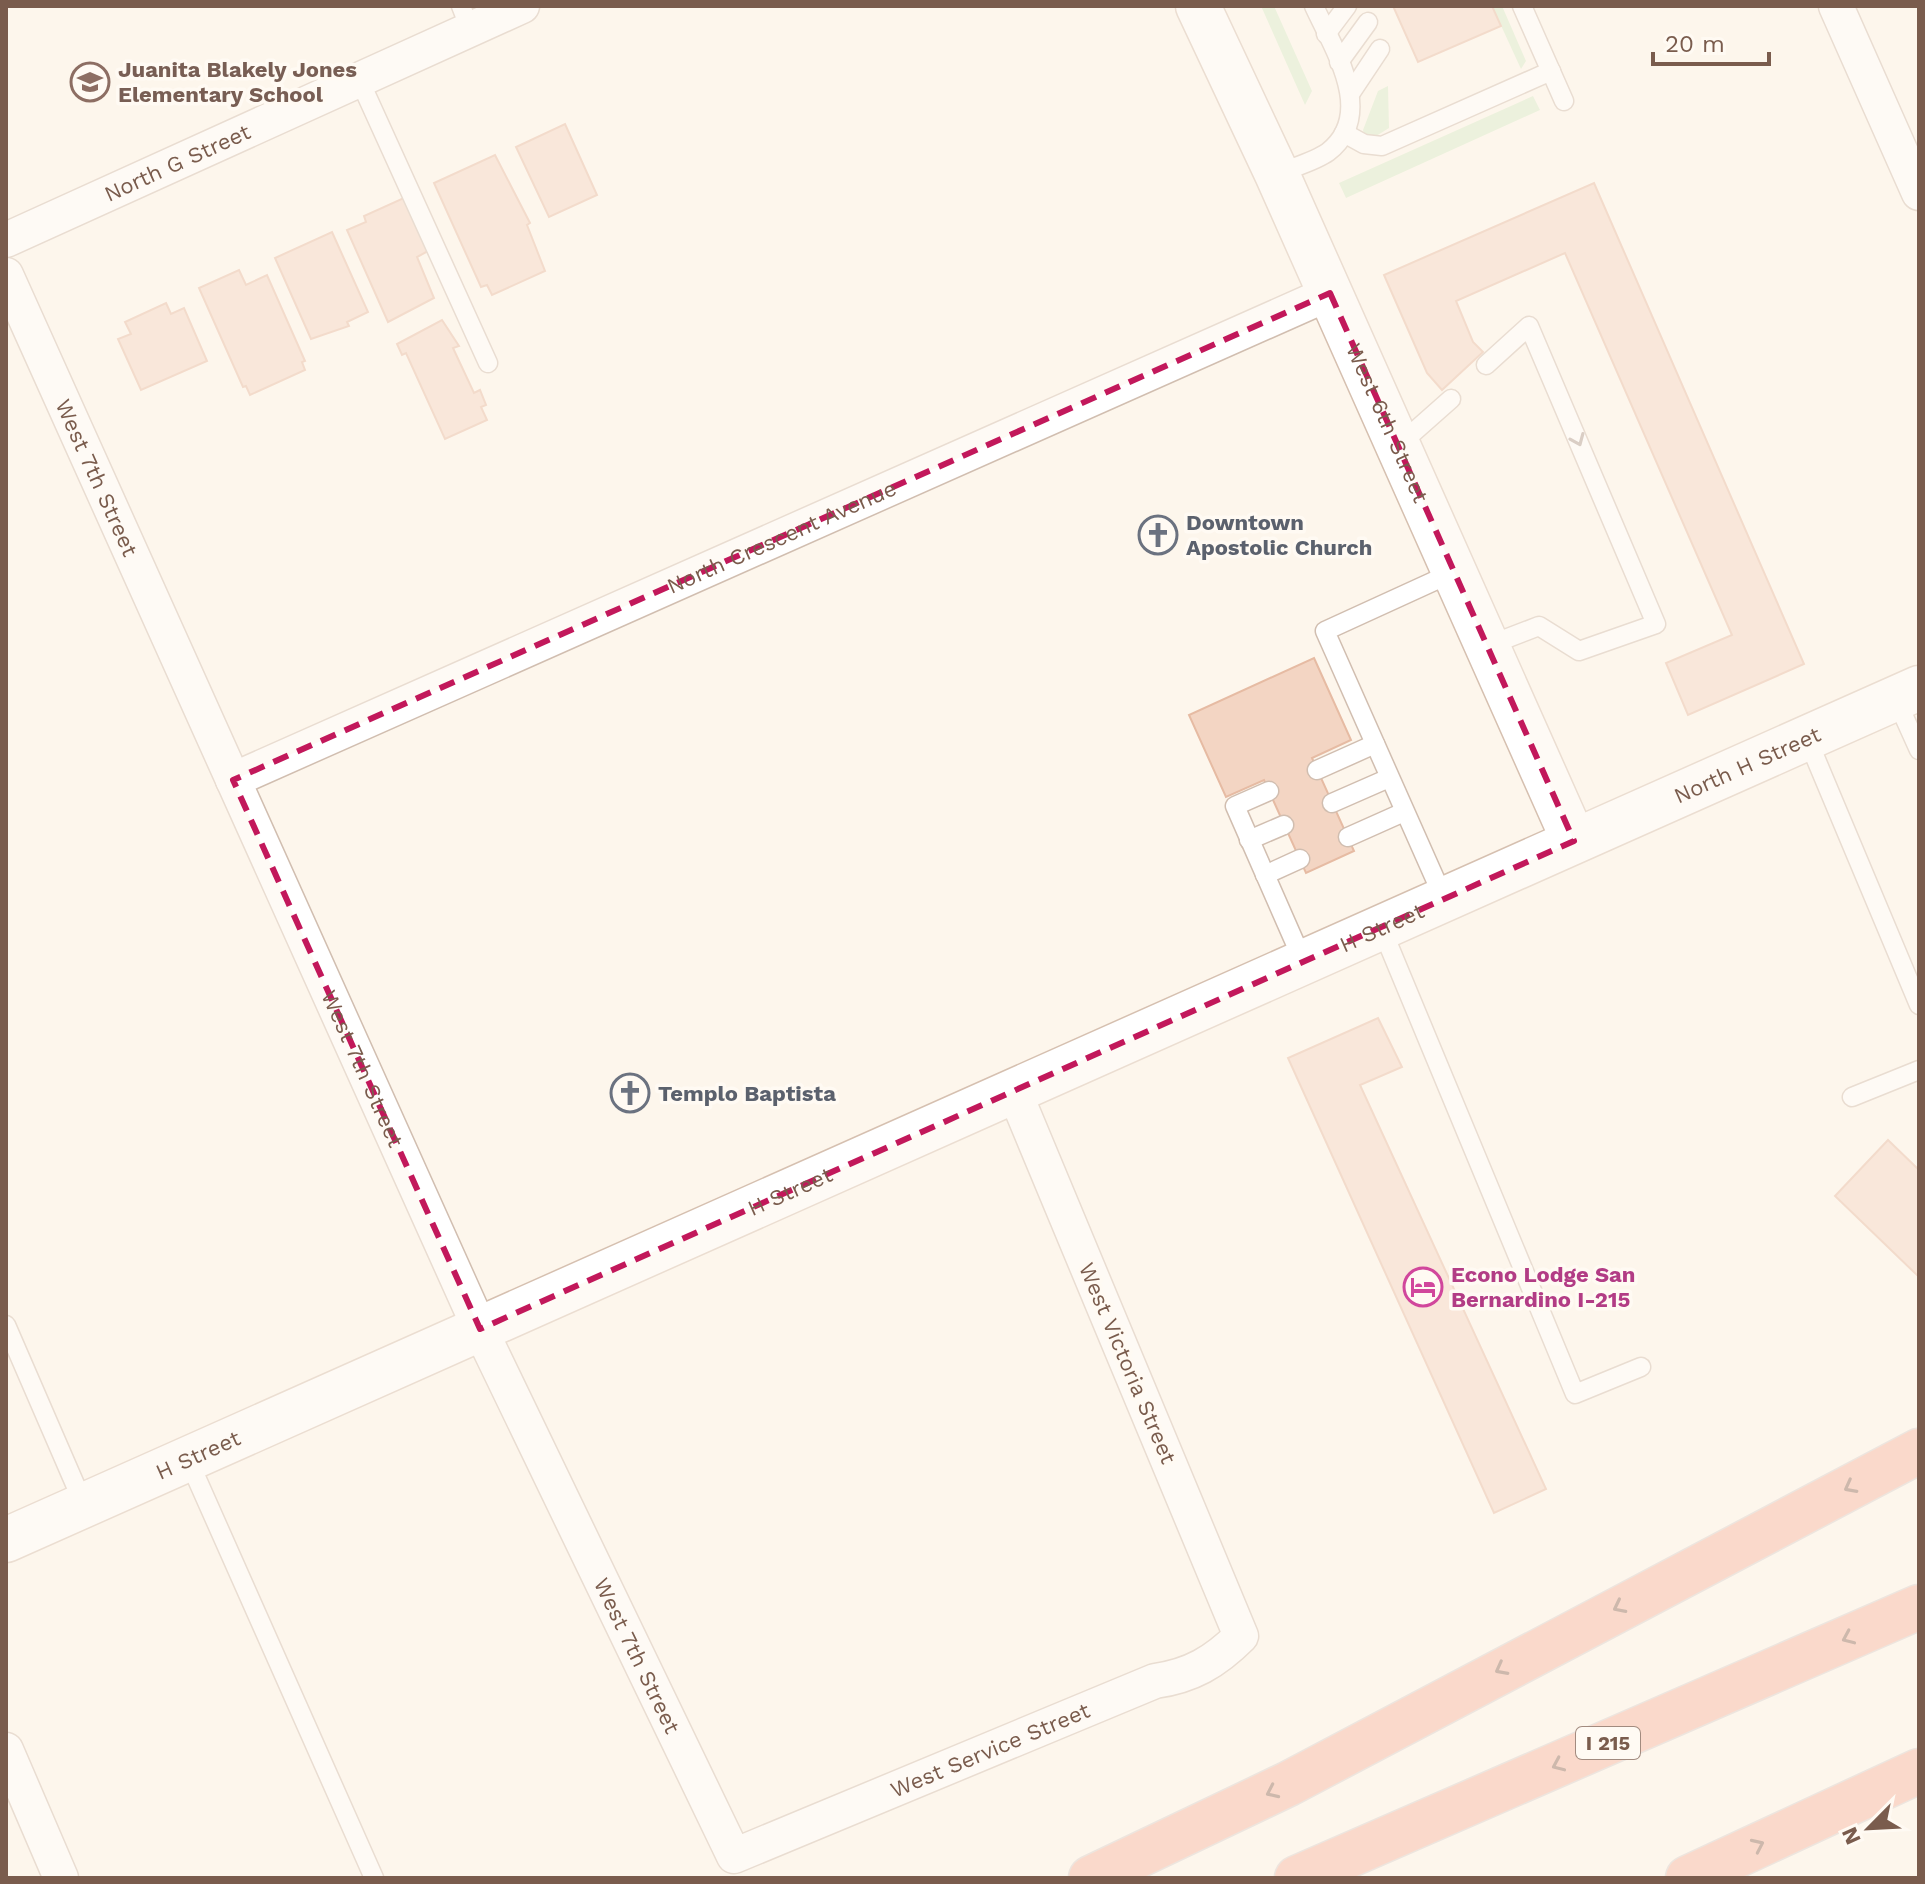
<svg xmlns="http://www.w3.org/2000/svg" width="1925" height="1884" font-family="'Work Sans',sans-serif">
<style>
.green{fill:#d8ecc9}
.building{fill:#f3d5c3;stroke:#e6bba3;stroke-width:2}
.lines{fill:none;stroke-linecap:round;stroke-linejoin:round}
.lane-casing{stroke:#d1beb0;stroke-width:21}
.street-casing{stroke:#d1beb0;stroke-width:37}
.secondary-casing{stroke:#d6c0b0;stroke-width:47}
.highway-casing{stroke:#dad1cd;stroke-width:47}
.lane{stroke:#fff;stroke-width:18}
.street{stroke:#fff;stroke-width:34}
.secondary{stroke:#fff;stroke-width:44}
.highway{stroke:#f7b7a3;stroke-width:44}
.oneway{stroke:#af9d94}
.oneway2{stroke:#936e5e}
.marked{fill:none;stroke:#c2185b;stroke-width:6;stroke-dasharray:16 10;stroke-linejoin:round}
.labels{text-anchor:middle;stroke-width:7;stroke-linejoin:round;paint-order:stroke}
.shield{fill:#fffaf3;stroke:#a28b7f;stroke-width:2}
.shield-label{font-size:20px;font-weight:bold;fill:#7a5c4d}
.education-label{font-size:22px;font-weight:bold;fill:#785e54;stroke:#fffaf3;text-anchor:start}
.street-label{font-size:22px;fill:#7a5c4d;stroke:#fffaf3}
.worship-label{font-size:22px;font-weight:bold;fill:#5b616d;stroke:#fffaf3;text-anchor:start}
.hotel-label{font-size:22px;font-weight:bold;fill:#b23c85;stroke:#fffaf3;text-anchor:start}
</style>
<rect width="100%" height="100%" fill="#fdf6ec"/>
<!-- green -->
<g class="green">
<path d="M 1261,6 L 1274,6 L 1312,91 L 1305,105 Z"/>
<path d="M 1492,6 L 1502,6 L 1526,61 L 1521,69 Z"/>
<path d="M 1388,86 L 1389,128 L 1373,138 L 1364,134 L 1363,130 L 1378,91 Z"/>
<path d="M 1533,96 L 1540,110 L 1346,198 L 1339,183 Z"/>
</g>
<!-- building -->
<g class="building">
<path d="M 1393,6 L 1492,6 L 1501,26 L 1418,62 Z"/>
<path d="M 565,124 L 597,195 L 549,217 L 516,147 Z"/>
<path d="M 495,155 L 530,223 L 527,225 L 545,271 L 492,295 L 487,285 L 481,287 L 434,183 Z"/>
<path d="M 1594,183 L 1804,664 L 1688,715 L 1666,663 L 1732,635 L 1565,253 L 1456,301 L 1473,342 L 1483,352 L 1442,390 L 1427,373 L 1384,275 Z"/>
<path d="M 406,197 L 430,250 L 417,257 L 434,298 L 388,322 L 347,230 L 366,222 L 364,216 Z"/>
<path d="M 332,232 L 368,312 L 347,322 L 349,326 L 311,339 L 275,258 Z"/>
<path d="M 239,270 L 246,285 L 267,275 L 305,361 L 302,362 L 305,370 L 250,395 L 246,386 L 243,387 L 199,288 Z"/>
<path d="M 166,303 L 171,314 L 184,308 L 207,361 L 141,390 L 118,339 L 131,334 L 125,322 Z"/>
<path d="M 442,320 L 459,346 L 453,348 L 474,393 L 480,390 L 486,405 L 481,407 L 487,420 L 445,439 L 406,353 L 402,355 L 397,344 Z"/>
<path d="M 1314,658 L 1351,740 L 1312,758 L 1354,851 L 1306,873 L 1264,780 L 1226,797 L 1189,715 Z"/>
<path d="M 1378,1018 L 1402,1067 L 1360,1085 L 1546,1489 L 1494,1513 L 1288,1058 Z"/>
<path d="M 1888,1140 L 1919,1170 L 1919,1277 L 1835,1196 Z"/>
</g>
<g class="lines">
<defs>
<g id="lane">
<path d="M 461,6 L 470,29"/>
<path d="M 1522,6 L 1564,101"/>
<path d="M 1326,34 L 1347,6"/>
<path d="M 1339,62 L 1368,22"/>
<path d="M 359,79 L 488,363"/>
<path d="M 1350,94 L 1380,49"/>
<path d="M 1344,133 L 1364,144 L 1382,146 L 1551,71"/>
<path d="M 1277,174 C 1293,167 1314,162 1328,152 C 1377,114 1333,48 1314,6"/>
<path d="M 1486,365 L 1529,326 L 1656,624 L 1579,651 L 1539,626 L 1487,646"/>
<path d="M 1399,445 L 1451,399"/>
<path d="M 1896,699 L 1919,750"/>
<path d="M 1807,738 L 1919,1005"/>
<path d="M 1317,770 L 1375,744"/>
<path d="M 1269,791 L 1235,806 L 1303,961"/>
<path d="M 1332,803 L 1389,778"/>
<path d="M 1348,837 L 1404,812"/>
<path d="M 1249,840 L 1284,825"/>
<path d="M 1265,875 L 1300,859"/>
<path d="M 1444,899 L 1325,631 L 1454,572"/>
<path d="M 1381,927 L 1575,1394 L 1641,1367"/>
<path d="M 1852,1097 L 1919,1070"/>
<path d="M 6,1325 L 84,1505"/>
<path d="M 188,1459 L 374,1878"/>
</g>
<g id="street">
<path d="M 1836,6 L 1919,193"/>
<path id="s1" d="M 6,240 L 522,6"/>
<path id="s2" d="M 6,275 L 480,1329 L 734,1856 L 1155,1681 C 1191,1676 1215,1662 1241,1636 L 1014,1091"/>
<path id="s3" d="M 233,780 L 1330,293"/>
<path d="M 6,1750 L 61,1878"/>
</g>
<g id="secondary">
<path id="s4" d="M 1198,6 L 1277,174 L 1574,841"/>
<path id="s5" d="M 6,1540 L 1919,688"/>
</g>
<g id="highway">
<path d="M 1091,1878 L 1288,1784 L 1919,1451"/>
<path d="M 1297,1878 L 1919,1607"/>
<path d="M 1688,1878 L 1919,1771"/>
</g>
</defs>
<!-- lane casing -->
<use href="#lane" class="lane-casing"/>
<!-- street casing -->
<use href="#street" class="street-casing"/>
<!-- secondary casing -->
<use href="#secondary" class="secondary-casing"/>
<!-- highway casing -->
<use href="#highway" class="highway-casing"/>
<!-- lane -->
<use href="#lane" class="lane"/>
<!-- street -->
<use href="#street" class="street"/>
<!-- secondary -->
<use href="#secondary" class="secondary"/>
<!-- highway -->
<use href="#highway" class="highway"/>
</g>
<!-- one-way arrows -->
<defs><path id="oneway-chevron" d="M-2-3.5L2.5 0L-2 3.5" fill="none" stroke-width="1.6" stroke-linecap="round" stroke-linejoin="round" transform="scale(2)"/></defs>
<use class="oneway" href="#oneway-chevron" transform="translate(1578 440) rotate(67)"/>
<g class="oneway2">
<use href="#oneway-chevron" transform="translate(1850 1487) rotate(152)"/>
<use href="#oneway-chevron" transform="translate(1619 1607) rotate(153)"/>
<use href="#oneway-chevron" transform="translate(1848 1638) rotate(156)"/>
<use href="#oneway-chevron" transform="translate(1501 1669) rotate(152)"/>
<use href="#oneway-chevron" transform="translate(1558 1765) rotate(156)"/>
<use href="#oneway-chevron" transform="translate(1272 1792) rotate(155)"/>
<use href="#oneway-chevron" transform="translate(1758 1845) rotate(-25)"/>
</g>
<!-- marked area -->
<path d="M0 0H1925V1884H0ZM 1330,293 L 1574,841 L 480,1329 L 233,780 Z" fill="#fdf6ec" fill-opacity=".55" fill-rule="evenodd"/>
<path class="marked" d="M 1330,293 L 1574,841 L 480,1329 L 233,780 Z"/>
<!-- icons -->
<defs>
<symbol id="school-ring" viewBox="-11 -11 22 22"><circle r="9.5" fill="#fffaf3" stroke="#8d6e63" stroke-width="1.5"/><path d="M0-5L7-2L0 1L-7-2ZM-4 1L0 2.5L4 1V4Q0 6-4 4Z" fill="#8d6e63"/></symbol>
<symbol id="church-ring" viewBox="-11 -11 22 22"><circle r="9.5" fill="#fffaf3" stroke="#6b7280" stroke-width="1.5"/><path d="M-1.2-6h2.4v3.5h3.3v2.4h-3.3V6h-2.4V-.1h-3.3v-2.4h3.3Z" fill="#6b7280"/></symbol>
<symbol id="hotel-ring" viewBox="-11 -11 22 22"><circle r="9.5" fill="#fffaf3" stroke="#d1479c" stroke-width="1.5"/><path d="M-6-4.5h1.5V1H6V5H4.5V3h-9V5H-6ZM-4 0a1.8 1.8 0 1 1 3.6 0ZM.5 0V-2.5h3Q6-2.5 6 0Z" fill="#d1479c"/></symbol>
</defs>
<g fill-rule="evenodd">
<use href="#school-ring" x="68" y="60" width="44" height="44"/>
<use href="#church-ring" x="1136" y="513" width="44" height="44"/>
<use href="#church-ring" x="608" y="1071" width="44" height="44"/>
<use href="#hotel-ring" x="1401" y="1265" width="44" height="44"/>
</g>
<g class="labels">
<!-- shield labels -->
<rect class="shield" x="1576" y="1727" width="64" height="32" rx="6"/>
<g class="shield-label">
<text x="1608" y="1750">I 215</text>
</g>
<!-- education labels -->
<g class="education-label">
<text x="118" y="77">Juanita Blakely Jones<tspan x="118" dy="25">Elementary School</tspan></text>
</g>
<!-- street labels -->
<g class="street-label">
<text dy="8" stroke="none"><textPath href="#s1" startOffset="188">North G Street</textPath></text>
<text dy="8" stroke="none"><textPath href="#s4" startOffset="458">West 6th Street</textPath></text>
<text dy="8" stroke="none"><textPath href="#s2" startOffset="222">West 7th Street</textPath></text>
<text dy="8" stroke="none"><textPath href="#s3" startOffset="600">North Crescent Avenue</textPath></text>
<text dy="8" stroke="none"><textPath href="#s5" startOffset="1906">North H Street</textPath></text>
<text dy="8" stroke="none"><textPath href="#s5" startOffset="1506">H Street</textPath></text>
<text dy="8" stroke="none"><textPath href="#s2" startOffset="870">West 7th Street</textPath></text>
<text dy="8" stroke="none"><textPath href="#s5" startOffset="858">H Street</textPath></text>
<text transform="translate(1128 1363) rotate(67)" y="8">West Victoria Street</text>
<text dy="8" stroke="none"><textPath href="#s5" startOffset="210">H Street</textPath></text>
<text dy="8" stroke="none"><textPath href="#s2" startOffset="1518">West 7th Street</textPath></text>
<text dy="8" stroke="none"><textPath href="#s2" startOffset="2018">West Service Street</textPath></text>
</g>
<!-- worship labels -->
<g class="worship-label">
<text x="1186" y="530">Downtown<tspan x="1186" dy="25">Apostolic Church</tspan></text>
<text x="658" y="1101">Templo Baptista</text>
</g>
<!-- hotel labels -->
<g class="hotel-label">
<text x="1451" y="1282">Econo Lodge San<tspan x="1451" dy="25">Bernardino I-215</tspan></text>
</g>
</g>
<!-- border -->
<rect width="1925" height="1884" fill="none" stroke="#7a5c4d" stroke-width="16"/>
<!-- north arrow -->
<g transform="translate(1869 1828) rotate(246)" stroke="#fffaf3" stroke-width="6" paint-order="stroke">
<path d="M0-6L14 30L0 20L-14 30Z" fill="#7a5c4d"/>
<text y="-12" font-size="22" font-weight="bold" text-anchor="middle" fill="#7a5c4d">N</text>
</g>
<!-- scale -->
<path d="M1653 52v12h116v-12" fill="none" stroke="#7a5c4d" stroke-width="4"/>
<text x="1665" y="52" font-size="24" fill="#7a5c4d" stroke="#fffaf3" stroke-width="6" paint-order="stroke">20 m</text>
</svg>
